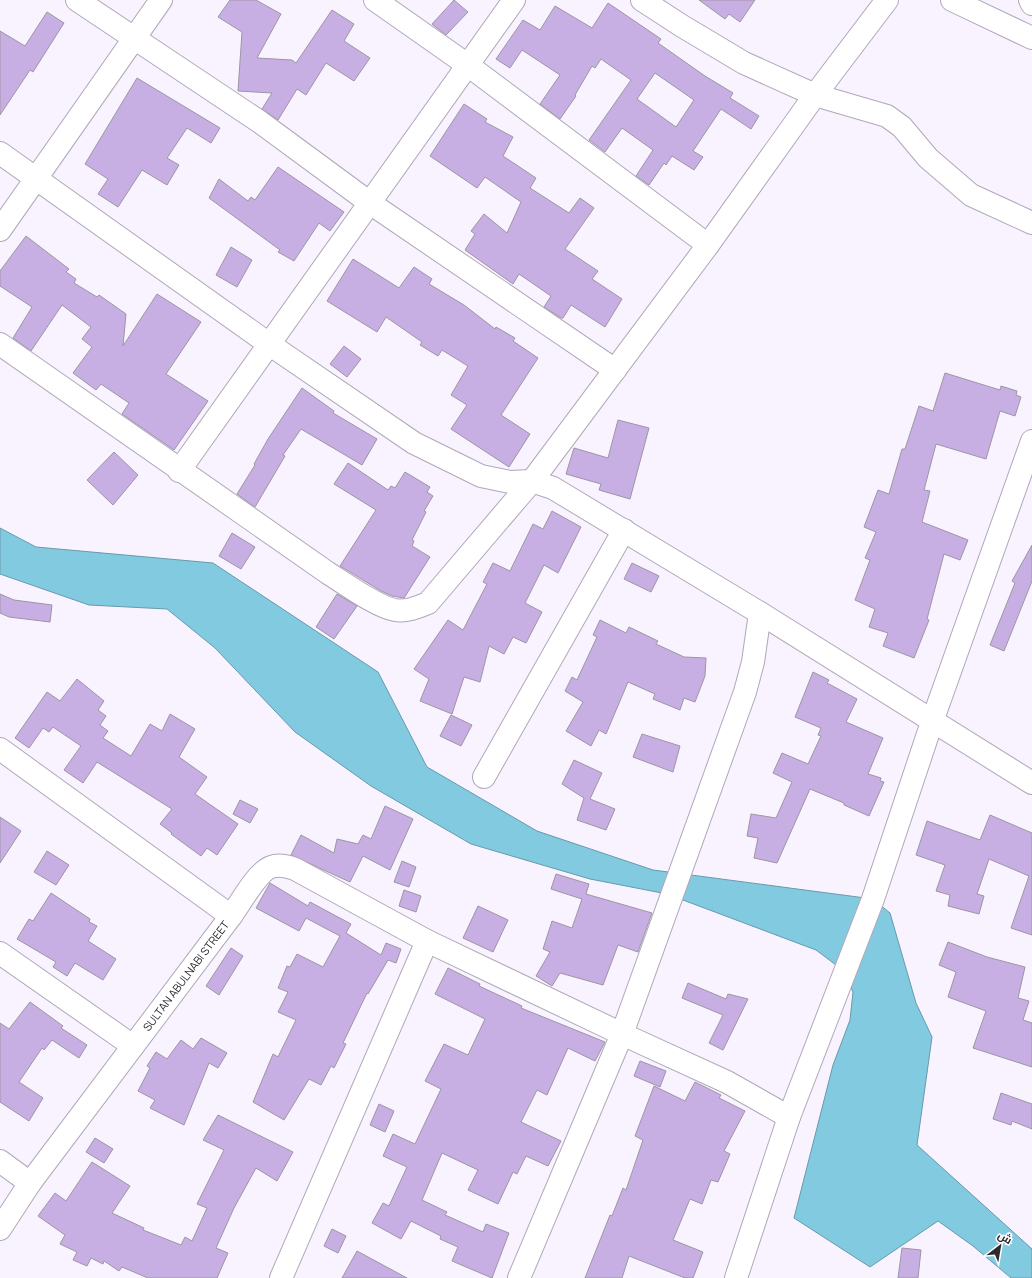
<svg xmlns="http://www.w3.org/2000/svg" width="1032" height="1278" font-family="Manrope,Cairo,sans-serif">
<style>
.water{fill:#82cae0;stroke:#689aab}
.building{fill:#c8afe3;stroke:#9d95a6;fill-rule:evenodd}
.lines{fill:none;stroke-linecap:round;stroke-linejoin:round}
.minor-casing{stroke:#b0a8b9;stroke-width:24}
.minor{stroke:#fff;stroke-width:22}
.labels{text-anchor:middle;stroke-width:3.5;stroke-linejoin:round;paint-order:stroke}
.street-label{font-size:11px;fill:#2c2930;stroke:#fff}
</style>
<rect width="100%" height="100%" fill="#f8f3fe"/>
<!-- water -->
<path class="water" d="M 0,528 L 36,547 L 213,563 L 378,672 L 427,767 L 537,831 L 653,870 L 873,899 L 890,913 L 916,1003 L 932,1037 L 917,1145 L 1032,1249 L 1032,1278 L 1011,1278 L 973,1246 L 938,1221 L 870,1267 L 794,1218 L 833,1065 L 850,1020 L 853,992 L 844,971 L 816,950 L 667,894 L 590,879 L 471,844 L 371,786 L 295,732 L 215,648 L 167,609 L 89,605 L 0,574 Z"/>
<!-- building -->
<g class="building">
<path d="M 230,0 L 256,0 L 281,14 L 257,58 L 292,60 L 296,63 L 332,10 L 354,24 L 344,41 L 370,58 L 354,81 L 326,63 L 306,95 L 297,89 L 278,120 L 262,109 L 272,93 L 238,91 L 242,32 L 218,17 Z"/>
<path d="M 454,0 L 468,12 L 446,35 L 432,24 Z"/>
<path d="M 699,0 L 755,0 L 740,22 L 729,14 L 725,19 Z"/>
<path d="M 608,3 L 661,39 L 658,43 L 705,76 L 733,93 L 730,98 L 759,116 L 751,129 L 721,109 L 693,151 L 703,157 L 694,170 L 672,156 L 666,165 L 664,163 L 649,185 L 636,176 L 653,150 L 622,128 L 605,152 L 589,140 L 631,80 L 601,59 L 595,68 L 592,66 L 575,95 L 576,96 L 560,119 L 540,104 L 560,75 L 522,50 L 510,68 L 496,59 L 523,20 L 540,30 L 555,6 L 592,28 ZM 655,73 L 694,100 L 676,127 L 637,99 Z"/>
<path d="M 47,12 L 64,23 L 33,72 L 30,70 L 0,115 L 0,31 L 25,46 Z"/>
<path d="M 137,78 L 220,128 L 211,143 L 187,128 L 167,158 L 179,165 L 167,185 L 142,170 L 118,207 L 98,194 L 108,179 L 85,164 Z"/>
<path d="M 464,104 L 487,119 L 485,122 L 513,137 L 503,156 L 536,178 L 530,188 L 569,213 L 580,198 L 594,208 L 565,249 L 598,271 L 592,279 L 622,299 L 605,327 L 571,305 L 563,318 L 561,318 L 544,307 L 551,296 L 519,274 L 513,284 L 465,250 L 475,234 L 471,231 L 484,214 L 507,233 L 521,202 L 485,177 L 477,188 L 430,156 Z"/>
<path d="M 278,167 L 344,212 L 330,231 L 319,223 L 294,261 L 278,252 L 280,250 L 209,198 L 219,179 L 248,201 L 251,197 L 255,200 Z"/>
<path d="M 26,236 L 69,269 L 66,272 L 76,279 L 74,283 L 97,297 L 99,295 L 126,314 L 123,346 L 157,294 L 201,322 L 166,374 L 208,401 L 174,450 L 122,414 L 129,403 L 101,384 L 96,390 L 73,373 L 92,347 L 82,339 L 91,327 L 62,305 L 31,351 L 13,338 L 32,307 L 0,286 L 0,271 Z"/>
<path d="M 231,247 L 252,260 L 237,287 L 216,275 Z"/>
<path d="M 353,259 L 399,288 L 414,267 L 432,279 L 429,284 L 464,305 L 495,329 L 496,327 L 515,338 L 513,341 L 538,358 L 501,415 L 530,434 L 509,467 L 451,429 L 467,405 L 451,395 L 468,366 L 442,350 L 438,356 L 420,345 L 422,342 L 386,317 L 377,332 L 327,301 Z"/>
<path d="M 344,346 L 361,359 L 347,377 L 330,364 Z"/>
<path d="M 945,373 L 1000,390 L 1001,386 L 1017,391 L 1016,395 L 1021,397 L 1015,416 L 1000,411 L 986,459 L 936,444 L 924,490 L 930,491 L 922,522 L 968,540 L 960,560 L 944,554 L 927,619 L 929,620 L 914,658 L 883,646 L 888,633 L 869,627 L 875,609 L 855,600 L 870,560 L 865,558 L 876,532 L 864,527 L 878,490 L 889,494 L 902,449 L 905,449 L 919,406 L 933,411 Z"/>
<path d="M 302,388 L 334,411 L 333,413 L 377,439 L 362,465 L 301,429 L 283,455 L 285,456 L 255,507 L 237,494 L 255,465 L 254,464 L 268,439 Z"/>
<path d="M 618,420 L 649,428 L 630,499 L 599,490 L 601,484 L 566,474 L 574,448 L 608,458 Z"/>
<path d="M 114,452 L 138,475 L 113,505 L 87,480 Z"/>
<path d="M 348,463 L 388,490 L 391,486 L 395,488 L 405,472 L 430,487 L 427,492 L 433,496 L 424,511 L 426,512 L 412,540 L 414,541 L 412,546 L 430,557 L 404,598 L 392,596 L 381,591 L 340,566 L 376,510 L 334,484 Z"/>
<path d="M 552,511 L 581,527 L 558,573 L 544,565 L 525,603 L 542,612 L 526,643 L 513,637 L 504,654 L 489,646 L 480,682 L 464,677 L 452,714 L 420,701 L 429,679 L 414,669 L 448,620 L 463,630 L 487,584 L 483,582 L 493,563 L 510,571 L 533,524 L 543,529 Z"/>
<path d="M 232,533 L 255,547 L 241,569 L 219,556 Z"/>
<path d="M 1032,545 L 1032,581 L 1004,651 L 990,645 L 1015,583 L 1012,581 Z"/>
<path d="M 632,563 L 659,576 L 651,592 L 624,579 Z"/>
<path d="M 0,594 L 14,600 L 52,605 L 50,622 L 9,617 L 0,613 Z"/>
<path d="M 337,594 L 357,606 L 334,639 L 316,627 Z"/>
<path d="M 600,620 L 626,633 L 629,627 L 658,641 L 656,644 L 684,657 L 706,658 L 705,676 L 695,702 L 684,698 L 680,710 L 653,699 L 655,694 L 628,682 L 606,734 L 599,730 L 591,746 L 566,731 L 583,702 L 565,691 L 572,677 L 577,680 L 597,637 L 593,635 Z"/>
<path d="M 813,672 L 829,680 L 827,683 L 857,699 L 846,722 L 883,738 L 868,774 L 881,778 L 880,781 L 884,782 L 869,816 L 844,805 L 844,803 L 810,789 L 777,863 L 754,858 L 758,838 L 747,836 L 751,814 L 776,818 L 792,782 L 773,773 L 782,753 L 808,764 L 821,736 L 818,735 L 821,728 L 795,717 Z"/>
<path d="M 77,679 L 104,701 L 98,710 L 106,716 L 100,725 L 108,731 L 103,738 L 131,756 L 150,724 L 162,731 L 170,714 L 195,729 L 179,757 L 207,777 L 195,794 L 238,824 L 217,855 L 207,848 L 201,856 L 171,834 L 172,833 L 160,824 L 172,809 L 97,762 L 83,783 L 64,770 L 81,746 L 53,727 L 49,732 L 43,728 L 29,748 L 15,738 L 47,692 L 60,701 Z"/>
<path d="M 451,715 L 472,725 L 461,746 L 440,736 Z"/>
<path d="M 642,734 L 680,746 L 673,772 L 633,757 Z"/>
<path d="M 574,760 L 602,773 L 590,799 L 615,809 L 606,830 L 577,820 L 584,798 L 562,784 Z"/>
<path d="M 240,800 L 258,809 L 250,823 L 233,814 Z"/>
<path d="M 385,806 L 413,819 L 390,870 L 363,856 L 350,882 L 291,855 L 301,835 L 334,853 L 337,839 L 358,844 L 363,835 L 371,839 Z"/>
<path d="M 990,815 L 1032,833 L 1032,935 L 1011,928 L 1029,876 L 989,859 L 977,894 L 984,896 L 979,914 L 948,906 L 950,895 L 936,891 L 945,865 L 916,855 L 927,821 L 980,840 Z"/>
<path d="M 0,817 L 21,831 L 0,863 Z"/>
<path d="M 47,851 L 69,865 L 56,885 L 34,872 Z"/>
<path d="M 402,861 L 416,867 L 409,887 L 394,882 Z"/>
<path d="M 556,874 L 589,884 L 586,894 L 652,913 L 638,952 L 618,945 L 603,985 L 560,973 L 552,986 L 536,976 L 550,952 L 543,949 L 552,921 L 572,928 L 582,899 L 551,889 Z"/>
<path d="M 270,883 L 308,906 L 310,902 L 351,924 L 346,933 L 381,955 L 386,943 L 401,949 L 396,963 L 388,960 L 368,994 L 367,993 L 343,1043 L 346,1044 L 334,1068 L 331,1066 L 321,1085 L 309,1079 L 284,1120 L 253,1102 L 273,1054 L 278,1057 L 296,1020 L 278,1012 L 288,992 L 278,988 L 287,966 L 290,967 L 297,954 L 323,967 L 340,936 L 306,918 L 299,931 L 256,908 Z"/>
<path d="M 404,890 L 421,896 L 416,912 L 399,906 Z"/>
<path d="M 51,893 L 90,919 L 89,922 L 97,926 L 88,941 L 116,959 L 103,980 L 75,963 L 67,976 L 53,967 L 56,962 L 17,939 L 29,919 L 33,921 Z"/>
<path d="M 478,906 L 508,920 L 493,952 L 463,938 Z"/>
<path d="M 948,942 L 987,957 L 1025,967 L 1018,998 L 1029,1001 L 1023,1020 L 1032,1023 L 1032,1067 L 973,1048 L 986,1011 L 948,997 L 956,972 L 939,965 Z"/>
<path d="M 231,948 L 243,956 L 219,995 L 206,986 Z"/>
<path d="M 448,968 L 480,984 L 479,986 L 522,1006 L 521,1008 L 605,1042 L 595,1061 L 568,1048 L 547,1095 L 537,1090 L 521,1122 L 561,1141 L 548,1166 L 526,1156 L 517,1174 L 513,1172 L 498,1204 L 468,1190 L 478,1170 L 442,1153 L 422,1200 L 447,1212 L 445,1215 L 483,1232 L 486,1224 L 509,1233 L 492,1278 L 452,1261 L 458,1247 L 440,1239 L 441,1236 L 411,1221 L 401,1239 L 372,1223 L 383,1203 L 389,1206 L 407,1167 L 383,1156 L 393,1134 L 415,1144 L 441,1089 L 425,1081 L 444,1044 L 468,1055 L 485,1019 L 435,994 Z"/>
<path d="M 688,983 L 726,999 L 728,994 L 748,999 L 723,1050 L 709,1043 L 723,1015 L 682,998 Z"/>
<path d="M 30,1002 L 63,1026 L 61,1028 L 87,1045 L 79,1058 L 52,1040 L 44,1050 L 42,1048 L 19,1082 L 43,1098 L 29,1121 L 0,1102 L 0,1023 L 9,1029 Z"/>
<path d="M 201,1038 L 227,1053 L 218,1068 L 209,1063 L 184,1125 L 150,1108 L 155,1100 L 138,1091 L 150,1068 L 147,1066 L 156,1052 L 167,1059 L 181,1040 L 193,1049 Z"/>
<path d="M 640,1061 L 666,1071 L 660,1087 L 634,1076 Z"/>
<path d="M 695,1082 L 721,1095 L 719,1098 L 745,1111 L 724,1151 L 730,1154 L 718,1182 L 711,1180 L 702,1204 L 690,1199 L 673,1240 L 703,1252 L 693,1278 L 685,1278 L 629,1256 L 622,1278 L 585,1278 L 610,1215 L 612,1216 L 623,1188 L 626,1190 L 643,1140 L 635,1136 L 654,1086 L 685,1101 Z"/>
<path d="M 1001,1093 L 1032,1104 L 1032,1129 L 1012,1121 L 1011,1125 L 993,1119 Z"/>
<path d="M 379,1104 L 394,1111 L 385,1132 L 370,1125 Z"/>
<path d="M 218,1115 L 293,1152 L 277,1181 L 256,1168 L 234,1208 L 216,1248 L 228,1253 L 217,1278 L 148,1278 L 122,1267 L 119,1271 L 104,1261 L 103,1264 L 91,1258 L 87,1266 L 73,1260 L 77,1252 L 60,1244 L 65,1235 L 38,1216 L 55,1193 L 66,1201 L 92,1162 L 130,1186 L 112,1213 L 144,1228 L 143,1230 L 181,1245 L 185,1237 L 192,1241 L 207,1208 L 197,1204 L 224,1150 L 203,1140 Z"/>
<path d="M 95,1138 L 113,1149 L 104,1163 L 86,1152 Z"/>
<path d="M 332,1229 L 346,1236 L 338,1253 L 324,1246 Z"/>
<path d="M 902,1248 L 921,1250 L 918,1278 L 898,1278 Z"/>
<path d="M 357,1251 L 407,1278 L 342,1278 Z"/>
</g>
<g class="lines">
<defs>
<g id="minor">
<path d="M 77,0 L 260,122 L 370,203 L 615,370"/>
<path d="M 375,0 L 469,66 L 708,245"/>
<path d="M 642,0 L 682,26 L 744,63 L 815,95 L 887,116 L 902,127 L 928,158 L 971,195 L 1032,223"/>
<path d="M 952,0 L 1032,38"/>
<path d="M 1030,0 L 1032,4"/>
<path d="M 0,153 L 269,344 L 414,443 L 481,476 L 510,482 L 532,481 L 553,488 L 760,613 L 1032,783"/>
<path d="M 0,230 L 161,0"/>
<path d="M 0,344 L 328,573 C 344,583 377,607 395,610 C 407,612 418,607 428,603 L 532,481 L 708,245 L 815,95 L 887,0"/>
<path d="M 179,471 L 514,0"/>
<path d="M 0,749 L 231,916 L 30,1183 L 0,1229"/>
<path d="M 484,777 L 624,530"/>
<path d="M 231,916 C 240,904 257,872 271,867 C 279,864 287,866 295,869 L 427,941 L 281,1278"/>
<path d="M 427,941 L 622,1034 L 727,1082 L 789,1117"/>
<path d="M 0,953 L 133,1046"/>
<path d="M 0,1161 L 30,1183"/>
<path d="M 519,1278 L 622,1034 L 745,692 L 753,662 L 760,613"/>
<path d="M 736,1278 L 789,1117 L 873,899 L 933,719 L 1032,441"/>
</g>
</defs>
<!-- minor casing -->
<use href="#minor" class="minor-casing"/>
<!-- minor -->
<use href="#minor" class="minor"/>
</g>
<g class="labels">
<!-- street labels -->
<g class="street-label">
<text transform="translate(186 976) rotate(-53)" y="4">SULTAN ABULNABI STREET</text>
</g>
</g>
<!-- north arrow -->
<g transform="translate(1000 1246) rotate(31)" stroke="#ffffff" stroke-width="3" paint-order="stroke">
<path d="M0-3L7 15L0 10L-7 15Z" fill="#2c2930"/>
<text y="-6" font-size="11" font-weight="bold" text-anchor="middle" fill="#2c2930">ش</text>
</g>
</svg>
